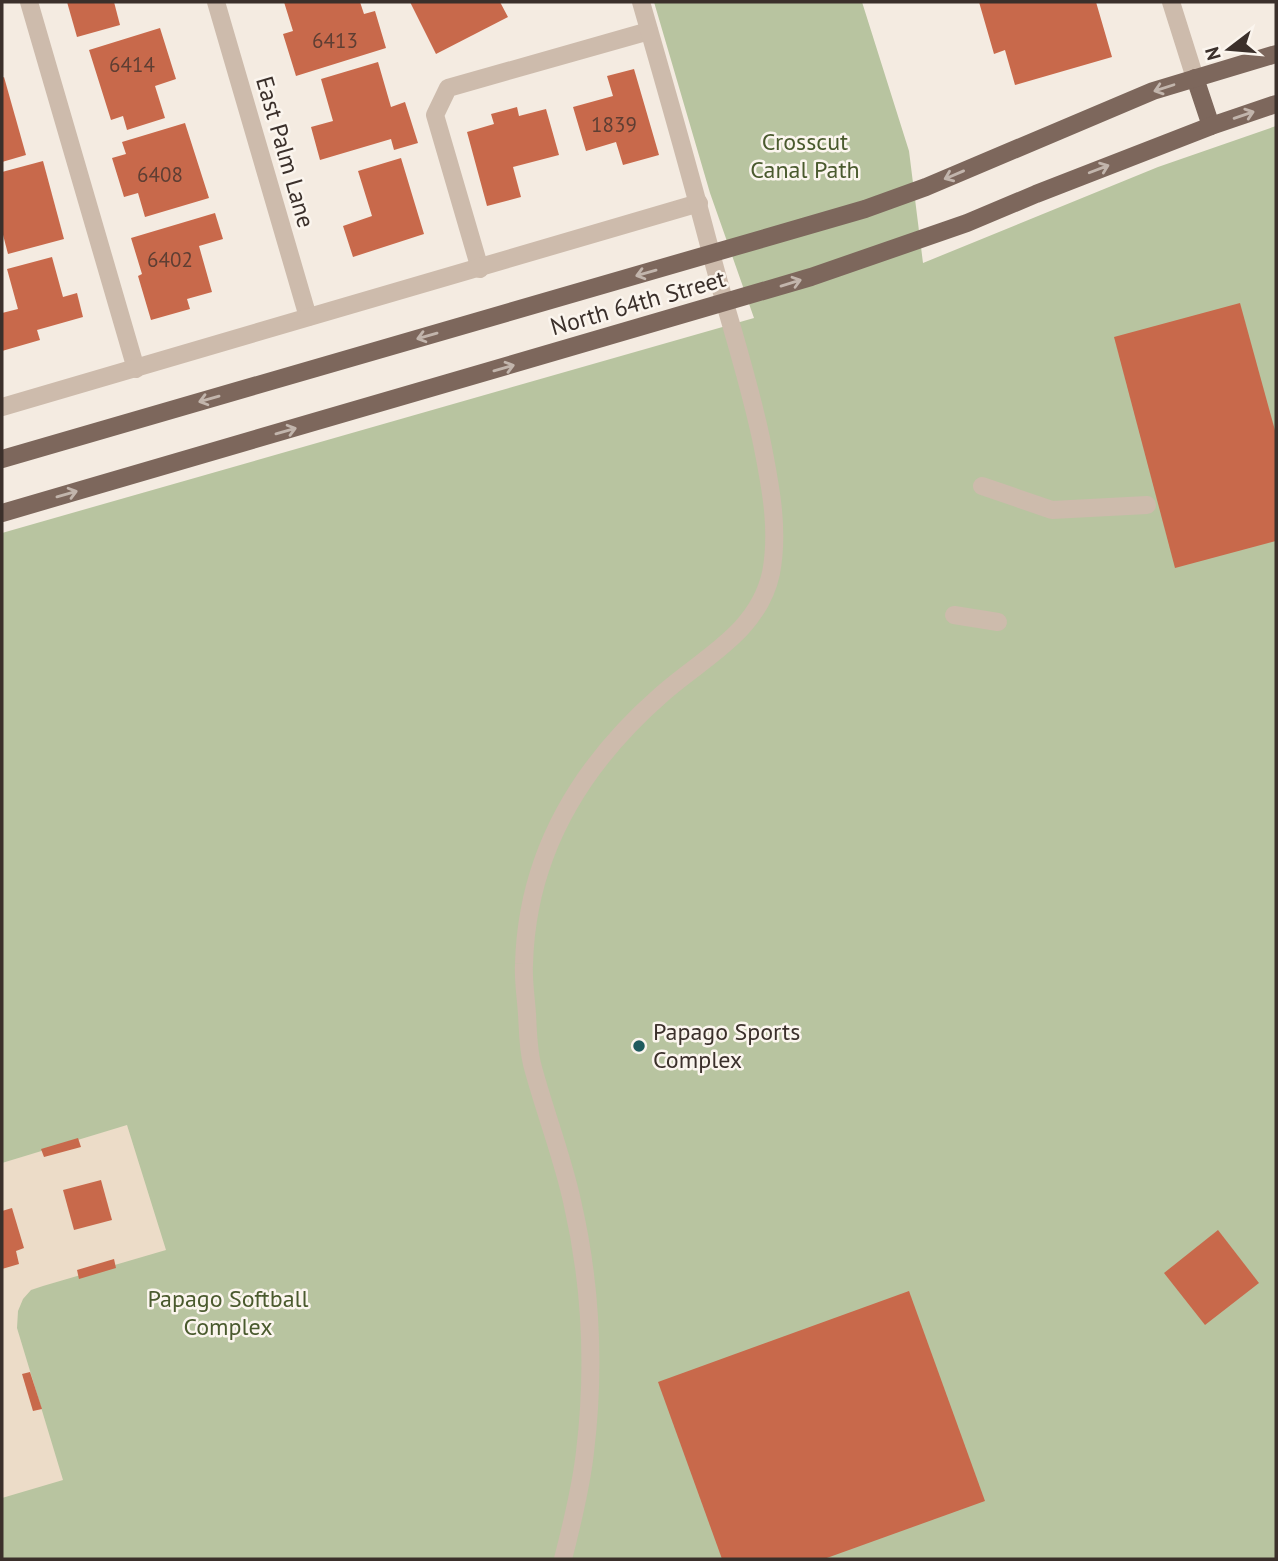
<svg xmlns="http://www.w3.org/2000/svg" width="1278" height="1561" font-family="'PT Sans',sans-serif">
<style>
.green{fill:#b8c4a0}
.plaza{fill:#ecdcc8}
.building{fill:#c8694b}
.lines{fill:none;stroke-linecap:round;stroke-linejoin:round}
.minor{stroke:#cdbbac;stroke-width:18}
.major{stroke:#7d675c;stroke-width:18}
.oneway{stroke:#c2b5ac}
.poi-dot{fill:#1f5a5e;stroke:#fbf5ee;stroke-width:2.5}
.labels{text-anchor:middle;stroke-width:5;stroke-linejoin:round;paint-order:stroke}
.number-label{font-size:21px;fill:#5e3e33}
.park-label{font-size:24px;fill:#4a5a2e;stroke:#fbf5ee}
.street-label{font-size:24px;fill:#3b302b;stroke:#fbf5ee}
.poi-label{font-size:24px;fill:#3b302b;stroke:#fbf5ee;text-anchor:start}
</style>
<rect width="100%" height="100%" fill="#f4ebe1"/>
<!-- green -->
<path class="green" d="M 654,2 L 862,2 L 909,151 L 923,263 L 1158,167 L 1276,126 L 1276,1559 L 2,1559 L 2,533 L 754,318 L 710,193 Z"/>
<!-- plaza -->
<path class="plaza" d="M 127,1125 L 166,1250 L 43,1286 L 31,1290 L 23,1299 L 18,1311 L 17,1328 L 63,1480 L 2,1498 L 2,1163 Z"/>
<!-- building -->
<g class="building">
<path d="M 67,2 L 114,2 L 120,25 L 77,37 Z"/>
<path d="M 284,2 L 360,2 L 364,14 L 375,11 L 386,48 L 296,76 L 283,34 L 293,31 Z"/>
<path d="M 410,2 L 500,2 L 508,17 L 436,54 Z"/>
<path d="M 979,2 L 1096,2 L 1112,57 L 1015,85 L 1005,50 L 994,54 Z"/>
<path d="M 160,28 L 176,79 L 155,86 L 165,118 L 127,130 L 123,116 L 111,120 L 89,50 Z"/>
<path d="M 378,62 L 391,107 L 405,102 L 418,143 L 394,150 L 391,139 L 320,160 L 311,127 L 333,121 L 321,79 Z"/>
<path d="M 634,69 L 659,155 L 623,165 L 616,142 L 586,151 L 573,107 L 613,96 L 607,76 Z"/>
<path d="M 4,77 L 26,155 L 2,162 L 2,78 Z"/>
<path d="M 517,107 L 519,116 L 546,109 L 559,155 L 513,167 L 521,197 L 487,206 L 467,132 L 494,124 L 491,114 Z"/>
<path d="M 185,123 L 209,198 L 145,217 L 138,193 L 124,197 L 112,158 L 126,154 L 122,142 Z"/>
<path d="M 401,158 L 424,234 L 353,257 L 343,226 L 372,216 L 358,171 Z"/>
<path d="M 43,161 L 64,239 L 8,254 L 2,231 L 2,172 Z"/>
<path d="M 215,213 L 223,239 L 199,246 L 212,292 L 187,299 L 190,309 L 151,320 L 138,276 L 142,274 L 131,238 Z"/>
<path d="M 52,257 L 63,297 L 77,293 L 83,317 L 37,330 L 40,340 L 2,351 L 2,313 L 18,309 L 7,269 Z"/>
<path d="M 1240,303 L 1276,434 L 1276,541 L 1175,568 L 1114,337 Z"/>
<path d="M 78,1138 L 81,1147 L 44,1157 L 41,1149 Z"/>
<path d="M 101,1180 L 112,1220 L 74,1230 L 63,1190 Z"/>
<path d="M 12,1208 L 24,1248 L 16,1251 L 19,1264 L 2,1269 L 2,1211 Z"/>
<path d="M 1218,1230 L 1259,1283 L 1205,1325 L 1164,1273 Z"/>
<path d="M 114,1259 L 116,1268 L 79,1279 L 77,1270 Z"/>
<path d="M 909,1291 L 985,1501 L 824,1559 L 722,1559 L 658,1382 Z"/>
<path d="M 30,1372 L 42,1409 L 33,1411 L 22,1374 Z"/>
</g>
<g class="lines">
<!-- minor -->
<g class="minor">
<path d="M 29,2 L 136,369"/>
<path d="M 216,2 L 308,317"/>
<path d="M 1171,2 L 1195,78"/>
<path d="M 480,269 L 435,115 L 448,88 L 649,31"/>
<path d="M 2,407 L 699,203"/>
<path d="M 982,486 L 1052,510 L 1147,505"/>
<path d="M 954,615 L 998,622"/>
<path d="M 563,1559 C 572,1524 581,1488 585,1452 C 595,1369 591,1283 572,1201 C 562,1155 544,1110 532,1064 C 528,1048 528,1031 527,1014 C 526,998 523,980 524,964 C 527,854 580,766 661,695 C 702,658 758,633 771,573 C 779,531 771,489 763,448 C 750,382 728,318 711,253 C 689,169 665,85 641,2"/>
</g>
<!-- major -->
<g class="major">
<path d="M 1195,78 L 1211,126"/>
<path d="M 2,459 L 865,209 L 926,187 L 1153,91 L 1276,54"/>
<path d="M 2,513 L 811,277 L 967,223 L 1036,194 L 1211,126 L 1276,104"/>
</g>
</g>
<!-- one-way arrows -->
<defs><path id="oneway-shaft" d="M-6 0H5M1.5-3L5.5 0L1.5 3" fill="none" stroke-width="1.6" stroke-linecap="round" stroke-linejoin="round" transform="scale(1.75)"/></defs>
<g class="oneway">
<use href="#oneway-shaft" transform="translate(1164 88) rotate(162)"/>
<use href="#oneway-shaft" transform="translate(1244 115) rotate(-19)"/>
<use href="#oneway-shaft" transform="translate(1099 169) rotate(-21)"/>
<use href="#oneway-shaft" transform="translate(954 175) rotate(157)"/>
<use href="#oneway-shaft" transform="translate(646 273) rotate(164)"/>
<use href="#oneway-shaft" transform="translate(791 283) rotate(-17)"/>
<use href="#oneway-shaft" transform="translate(427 336) rotate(164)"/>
<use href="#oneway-shaft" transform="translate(504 368) rotate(-16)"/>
<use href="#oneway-shaft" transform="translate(209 399) rotate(164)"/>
<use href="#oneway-shaft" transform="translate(286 431) rotate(-16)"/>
<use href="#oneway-shaft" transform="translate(67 494) rotate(-16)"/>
</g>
<!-- markers -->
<circle class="poi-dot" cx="639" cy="1046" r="7"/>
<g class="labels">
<!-- number labels -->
<g class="number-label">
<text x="335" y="48">6413</text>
<text x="132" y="72">6414</text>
<text x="614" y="132">1839</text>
<text x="160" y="182">6408</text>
<text x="170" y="267">6402</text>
</g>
<!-- park labels -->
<g class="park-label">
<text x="805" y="150">Crosscut<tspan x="805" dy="28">Canal Path</tspan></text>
<text x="228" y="1307">Papago Softball<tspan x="228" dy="28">Complex</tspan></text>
</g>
<!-- street labels -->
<g class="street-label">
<text transform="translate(285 152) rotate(74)" y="8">East Palm Lane</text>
<text transform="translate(638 303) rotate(-16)" y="8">North 64th Street</text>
</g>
<!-- poi labels -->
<g class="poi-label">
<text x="653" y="1040">Papago Sports<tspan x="653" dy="28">Complex</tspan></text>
</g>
</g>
<!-- border -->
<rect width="1278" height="1561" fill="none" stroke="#3b302b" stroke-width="7"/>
<!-- north arrow -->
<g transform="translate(1229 49) rotate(254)" stroke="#fbf5ee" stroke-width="5" paint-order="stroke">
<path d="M0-5L12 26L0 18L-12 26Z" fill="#3b302b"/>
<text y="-10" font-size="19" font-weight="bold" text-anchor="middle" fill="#3b302b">N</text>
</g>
</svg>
